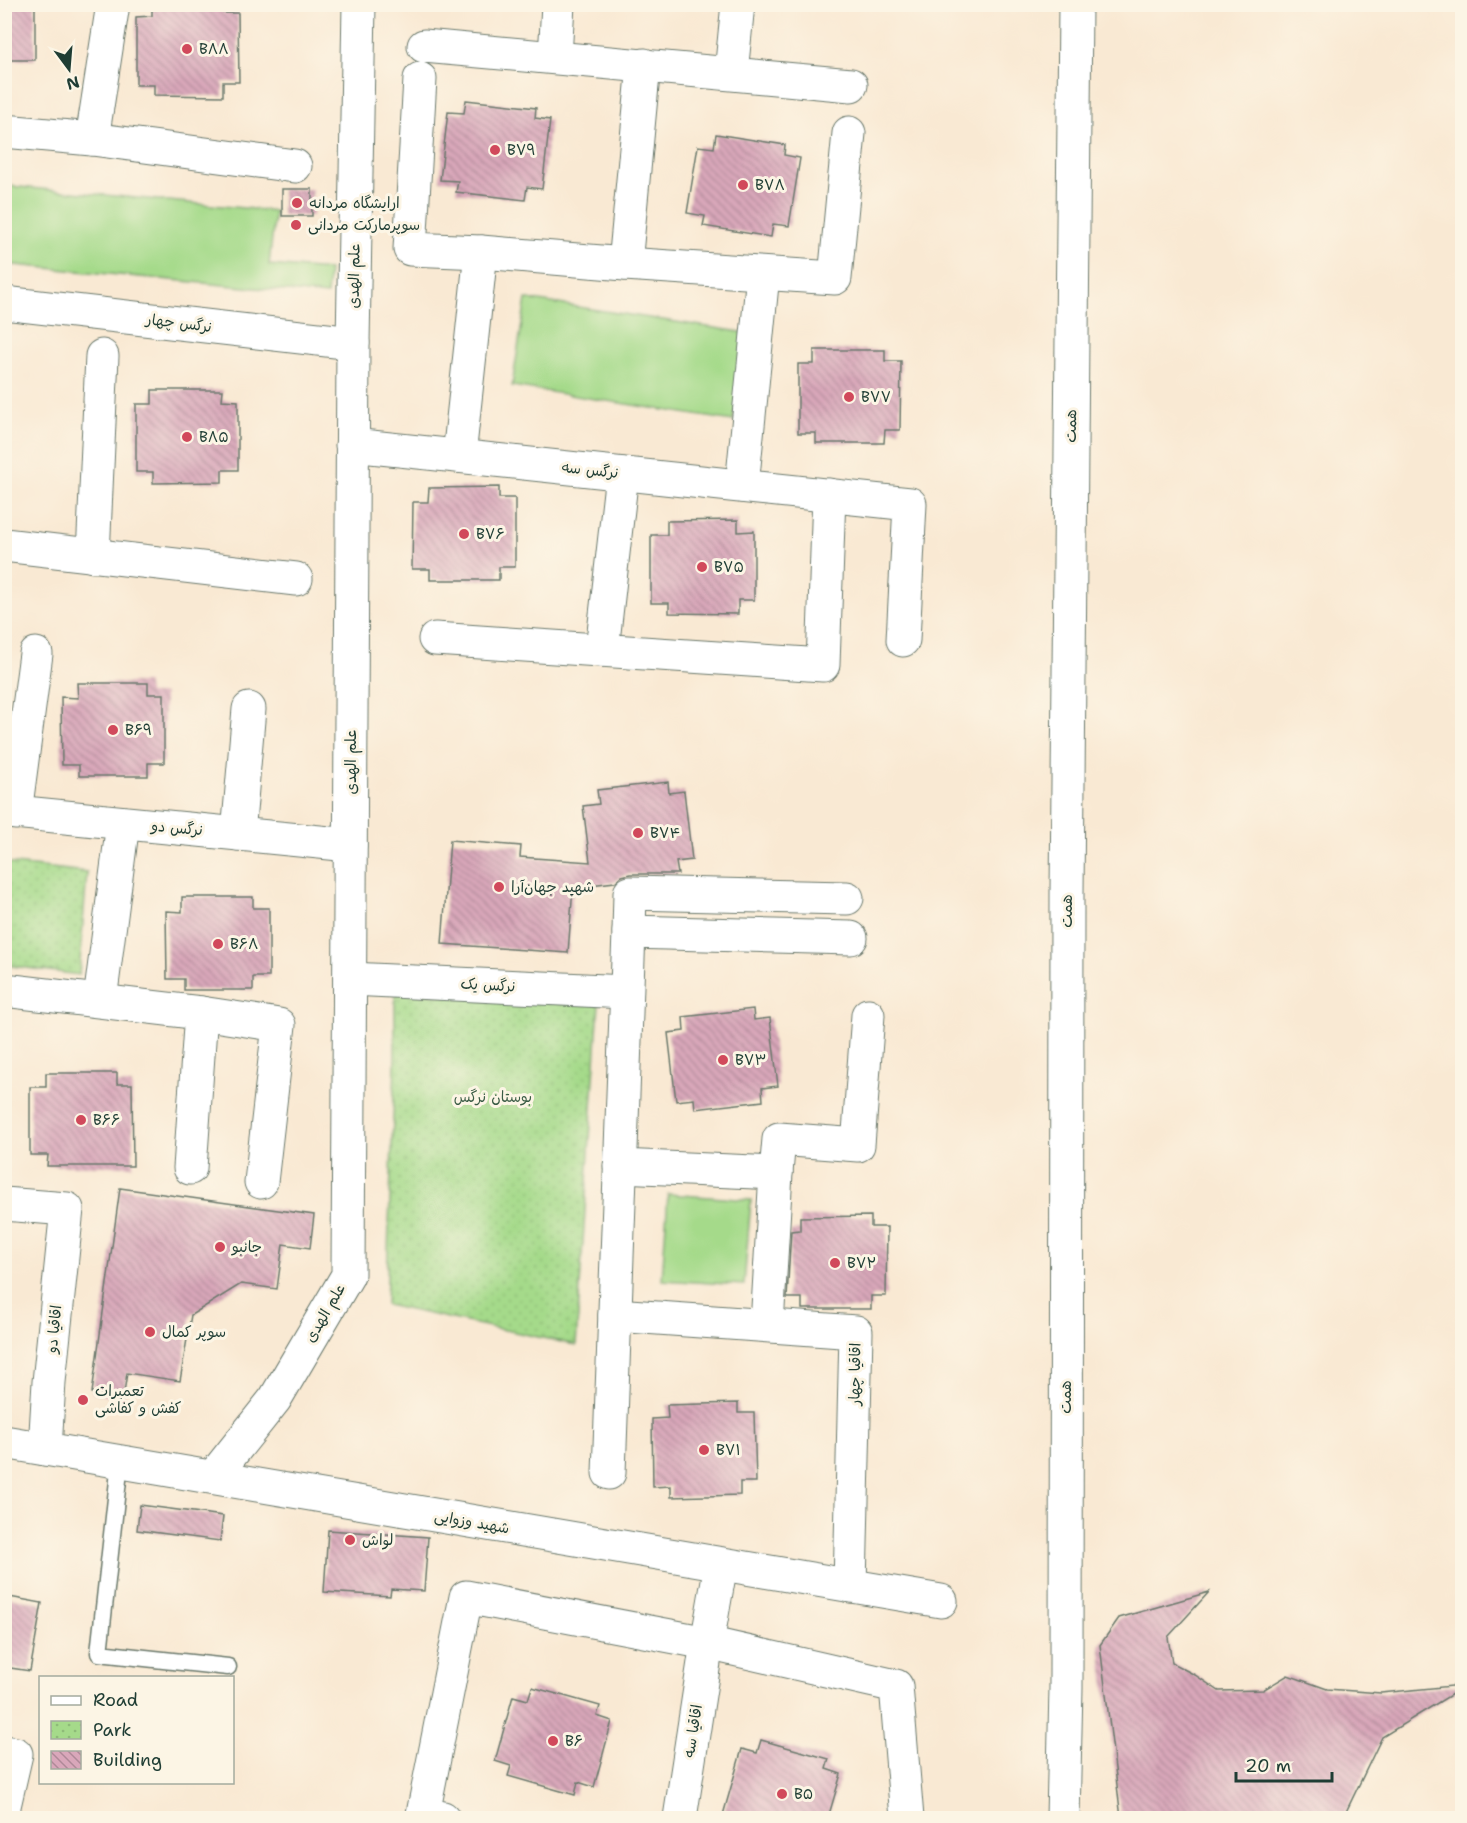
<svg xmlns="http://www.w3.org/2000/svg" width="1467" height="1823" font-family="'Shantell Sans','Playpen Sans Arabic',sans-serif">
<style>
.green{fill:#a5da8a;stroke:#628c5f;stroke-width:1.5}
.park{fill:url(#park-dots);stroke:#628c5f;stroke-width:1.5}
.building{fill:url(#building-back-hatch)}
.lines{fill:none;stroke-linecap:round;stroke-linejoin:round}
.service-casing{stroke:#6b796c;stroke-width:19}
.minor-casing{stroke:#6b796c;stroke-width:35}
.tertiary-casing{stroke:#6b796c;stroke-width:35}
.service{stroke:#fff;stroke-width:16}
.minor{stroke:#fff;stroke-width:33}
.tertiary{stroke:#fff;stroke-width:33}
.poi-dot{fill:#d1495b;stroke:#fcf5e5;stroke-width:2}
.labels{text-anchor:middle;stroke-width:6;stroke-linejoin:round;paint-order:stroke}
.poi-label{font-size:15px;fill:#1f3d34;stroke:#fcf5e5;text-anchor:start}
.street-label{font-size:15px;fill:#1f3d34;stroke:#fcf5e5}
.park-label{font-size:15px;fill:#3a5c45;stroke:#fcf5e5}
</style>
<defs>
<pattern id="park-dots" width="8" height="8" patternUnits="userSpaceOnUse" patternTransform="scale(1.5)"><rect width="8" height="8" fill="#a5da8a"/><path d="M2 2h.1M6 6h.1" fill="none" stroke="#8ebc78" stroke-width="1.8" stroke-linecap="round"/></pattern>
<pattern id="building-back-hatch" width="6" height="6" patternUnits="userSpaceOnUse" patternTransform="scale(1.5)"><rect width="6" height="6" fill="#d9a7ba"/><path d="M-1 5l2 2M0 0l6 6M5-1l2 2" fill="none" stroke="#af8998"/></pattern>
</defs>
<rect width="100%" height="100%" fill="#fcf5e5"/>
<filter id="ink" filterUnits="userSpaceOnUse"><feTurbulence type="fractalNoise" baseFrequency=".0167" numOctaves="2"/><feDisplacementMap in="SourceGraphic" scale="12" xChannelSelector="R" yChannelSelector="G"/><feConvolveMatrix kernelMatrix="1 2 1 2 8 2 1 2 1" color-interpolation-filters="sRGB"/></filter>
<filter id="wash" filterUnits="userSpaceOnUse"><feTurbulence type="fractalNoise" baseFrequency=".008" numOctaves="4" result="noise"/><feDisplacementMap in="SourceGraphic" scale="24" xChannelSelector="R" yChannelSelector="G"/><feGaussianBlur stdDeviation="1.35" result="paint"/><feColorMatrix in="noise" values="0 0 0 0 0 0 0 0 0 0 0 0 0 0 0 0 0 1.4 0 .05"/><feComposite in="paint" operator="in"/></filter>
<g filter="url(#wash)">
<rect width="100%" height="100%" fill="#f9e9d3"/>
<!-- green -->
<g class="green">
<path d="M 9,186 L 275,211 L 269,265 L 329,270 L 327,295 L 5,264 L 5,235 Z"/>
<path d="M 526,299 L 747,333 L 733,421 L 512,386 Z"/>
<path d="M 668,1194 L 751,1200 L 744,1285 L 662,1280 Z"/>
</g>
<!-- park -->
<g class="park">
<path d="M 5,863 L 87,872 L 79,975 L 5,965 Z"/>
<path d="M 395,992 L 599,1004 L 576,1345 L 386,1305 L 395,1065 Z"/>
</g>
<g id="blocks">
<!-- building -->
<g class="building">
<rect x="4" y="4" width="31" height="56"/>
<path d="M 152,4 L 223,4 L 223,13 L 238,13 L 239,82 L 223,82 L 223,96 L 154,95 L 154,85 L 136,85 L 136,17 L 152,16 Z"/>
<path d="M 466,100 L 536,108 L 535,118 L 550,120 L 542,189 L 527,187 L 525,200 L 456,192 L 458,181 L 440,180 L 448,112 L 464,113 Z"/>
<path d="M 716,134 L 785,145 L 784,155 L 800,158 L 789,226 L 773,224 L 771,237 L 703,226 L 705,216 L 687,213 L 698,146 L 714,148 Z"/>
<rect x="282" y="189" width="30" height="27"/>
<path d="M 814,350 L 885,350 L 885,361 L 901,361 L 900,430 L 885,430 L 884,443 L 816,443 L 816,433 L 798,433 L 798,364 L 814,364 Z"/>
<path d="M 152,390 L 223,390 L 222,400 L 238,401 L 238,470 L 222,470 L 222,482 L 153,483 L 153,472 L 136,472 L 136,404 L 152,404 Z"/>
<path d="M 499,487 L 499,498 L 515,498 L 515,567 L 499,567 L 499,580 L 430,580 L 430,569 L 412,569 L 413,502 L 428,502 L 429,488 Z"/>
<path d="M 738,520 L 738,532 L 754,531 L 754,600 L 738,600 L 738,614 L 669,613 L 669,603 L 651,603 L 651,535 L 667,535 L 667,521 Z"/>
<path d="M 77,683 L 148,683 L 148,694 L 164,694 L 164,763 L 148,763 L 148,776 L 79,776 L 79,765 L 62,765 L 61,697 L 78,698 Z"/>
<path d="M 668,782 L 669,793 L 684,791 L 692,860 L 676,862 L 678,874 L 630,874 L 622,876 L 615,882 L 573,887 L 568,953 L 442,944 L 450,840 L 521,846 L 520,857 L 590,862 L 583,806 L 599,804 L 597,790 Z"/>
<path d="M 182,897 L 253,897 L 253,908 L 269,908 L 269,977 L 253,977 L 253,990 L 184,990 L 184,979 L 167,979 L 166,911 L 182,912 Z"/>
<path d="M 753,1009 L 754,1020 L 770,1018 L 778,1086 L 762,1088 L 763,1101 L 695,1109 L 694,1099 L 676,1101 L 668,1033 L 684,1031 L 683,1017 Z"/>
<path d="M 46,1073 L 117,1073 L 117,1084 L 132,1084 L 133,1166 L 47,1166 L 48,1155 L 30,1155 L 30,1087 L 46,1087 Z"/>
<path d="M 120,1188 L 314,1215 L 310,1248 L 283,1244 L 277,1289 L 241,1284 L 191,1315 L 180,1381 L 127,1373 L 123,1399 L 92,1393 Z"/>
<path d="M 871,1216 L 871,1227 L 887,1227 L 886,1296 L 871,1296 L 871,1309 L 802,1309 L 802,1298 L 787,1298 L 791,1231 L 800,1230 L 800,1217 Z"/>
<path d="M 738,1403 L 738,1413 L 754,1413 L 756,1482 L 740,1482 L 740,1495 L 671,1497 L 671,1486 L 653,1487 L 652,1419 L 668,1418 L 667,1405 Z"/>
<path d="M 140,1505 L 223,1516 L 220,1541 L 137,1530 Z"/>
<path d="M 328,1530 L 428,1537 L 424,1591 L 391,1589 L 390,1596 L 324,1592 Z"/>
<path d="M 1209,1592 L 1168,1637 L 1172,1663 L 1195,1675 L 1219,1691 L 1263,1690 L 1288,1675 L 1327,1689 L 1381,1693 L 1462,1685 L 1462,1688 L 1382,1737 L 1343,1818 L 1121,1818 L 1100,1645 L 1119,1618 Z"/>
<path d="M 4,1596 L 42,1603 L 30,1671 L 4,1667 Z"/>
<path d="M 532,1687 L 600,1706 L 597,1716 L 612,1721 L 594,1787 L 578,1782 L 575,1795 L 508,1776 L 511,1766 L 495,1761 L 513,1696 L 528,1700 Z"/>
<path d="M 761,1740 L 829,1759 L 826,1769 L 841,1774 L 828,1818 L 737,1818 L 723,1815 L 742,1749 L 757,1753 Z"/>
</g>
</g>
</g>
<g filter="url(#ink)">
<use href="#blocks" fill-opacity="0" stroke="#6b796c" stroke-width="1.5"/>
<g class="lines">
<defs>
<path id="service" d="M 120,1462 L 99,1653 L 228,1667"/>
<g id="minor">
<path d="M 424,46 L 851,85"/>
<path d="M 555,57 L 558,4"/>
<path d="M 731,73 L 738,4"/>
<path d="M 420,79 L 410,249 L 481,252 L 625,264 L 835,278 L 849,133"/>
<path d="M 4,131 L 92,139 L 295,166"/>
<path d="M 92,139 L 113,4"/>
<path d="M 625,264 L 644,65"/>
<path d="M 4,303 L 353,343"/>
<path d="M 352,445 L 910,504 L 903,640"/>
<path d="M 459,456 L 481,252"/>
<path d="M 742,486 L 763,274"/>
<path d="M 4,545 L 296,579"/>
<path d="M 93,556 L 102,356"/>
<path d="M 435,639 L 823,665 L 829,495"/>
<path d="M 602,650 L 622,474"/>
<path d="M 4,811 L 350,845"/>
<path d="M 15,813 L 36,654"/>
<path d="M 238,834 L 249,709"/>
<path d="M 629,932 L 630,893 L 847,898"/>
<path d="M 350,979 L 626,992"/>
<path d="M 4,990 L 201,1013 L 190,1168"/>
<path d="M 100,1000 L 123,823"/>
<path d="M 201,1013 L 279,1025 L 261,1182"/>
<path d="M 620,1166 L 776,1173 L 767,1325"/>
<path d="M 776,1173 L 779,1139 L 858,1145 L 868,1015"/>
<path d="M 4,1204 L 67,1209 L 49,1382 L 45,1449"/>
<path d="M 615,1315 L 856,1332 L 850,1586"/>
<path d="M 4,1442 L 941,1601"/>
<path d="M 609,1473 L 629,932 L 851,938"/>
<path d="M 213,1477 L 275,1399 L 348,1275 L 353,343 L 359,4"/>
<path d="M 4,1752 L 16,1754 L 4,1806"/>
<path d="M 443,1818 L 423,1814 L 466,1597 L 707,1643 L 896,1686 L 907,1818"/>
<path d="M 680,1818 L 707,1643 L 721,1564"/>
</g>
<path id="tertiary" d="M 1063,1818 L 1066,1688 L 1067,894 L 1075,4"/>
</defs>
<!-- service casing -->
<use href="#service" class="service-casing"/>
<!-- minor casing -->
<use href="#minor" class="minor-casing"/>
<!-- tertiary casing -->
<use href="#tertiary" class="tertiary-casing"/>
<!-- service -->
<use href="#service" class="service"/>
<!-- minor -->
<use href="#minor" class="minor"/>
<!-- tertiary -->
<use href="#tertiary" class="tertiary"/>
</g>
</g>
<!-- markers -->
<g class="poi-dot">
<circle cx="187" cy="49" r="6"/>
<circle cx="495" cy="150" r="6"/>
<circle cx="743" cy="185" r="6"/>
<circle cx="297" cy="203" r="6"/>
<circle cx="296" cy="225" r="6"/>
<circle cx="849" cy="397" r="6"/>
<circle cx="187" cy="437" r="6"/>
<circle cx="464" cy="534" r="6"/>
<circle cx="702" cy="567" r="6"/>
<circle cx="113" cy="730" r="6"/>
<circle cx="638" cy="833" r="6"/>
<circle cx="499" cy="887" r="6"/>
<circle cx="218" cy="944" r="6"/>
<circle cx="723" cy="1060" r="6"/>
<circle cx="81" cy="1120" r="6"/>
<circle cx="220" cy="1247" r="6"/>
<circle cx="835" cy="1263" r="6"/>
<circle cx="150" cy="1332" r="6"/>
<circle cx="83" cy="1400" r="6"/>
<circle cx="704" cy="1450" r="6"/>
<circle cx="350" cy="1540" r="6"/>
<circle cx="553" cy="1741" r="6"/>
<circle cx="782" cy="1794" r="6"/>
</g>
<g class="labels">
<!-- poi labels -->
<g class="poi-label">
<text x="199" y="54">B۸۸</text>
<text x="507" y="155">B۷۹</text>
<text x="755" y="190">B۷۸</text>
<text x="309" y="208">ارایشگاه مردانه</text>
<text x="308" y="230">سوپرمارکت مردانی</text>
<text x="861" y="402">B۷۷</text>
<text x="199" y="442">B۸۵</text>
<text x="476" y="539">B۷۶</text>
<text x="714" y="572">B۷۵</text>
<text x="125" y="735">B۶۹</text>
<text x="650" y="838">B۷۴</text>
<text x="511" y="892">شهید جهان‌آرا</text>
<text x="230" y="949">B۶۸</text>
<text x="735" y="1065">B۷۳</text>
<text x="93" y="1125">B۶۶</text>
<text x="232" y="1252">جانبو</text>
<text x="847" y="1268">B۷۲</text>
<text x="162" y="1337">سوپر کمال</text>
<text x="95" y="1396">تعمیرات<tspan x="95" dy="17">کفش و کفاشی</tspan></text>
<text x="716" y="1455">B۷۱</text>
<text x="362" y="1545">لواش</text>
<text x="565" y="1746">B۶</text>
<text x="794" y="1799">B۵</text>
</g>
<!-- street labels -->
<g class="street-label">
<text transform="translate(354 276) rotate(-89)" y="5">علم الهدی</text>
<text transform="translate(179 323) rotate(7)" y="5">نرگس چهار</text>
<text transform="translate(1071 426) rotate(-89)" y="5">همت</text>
<text transform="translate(590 470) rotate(6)" y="5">نرگس سه</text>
<text transform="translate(351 762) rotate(-90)" y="5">علم الهدی</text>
<text transform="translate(177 828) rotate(5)" y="5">نرگس دو</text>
<text transform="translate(1067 911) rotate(-90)" y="5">همت</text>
<text transform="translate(488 985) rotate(3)" y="5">نرگس یک</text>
<text transform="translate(325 1313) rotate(-60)" y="5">علم الهدی</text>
<text transform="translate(54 1329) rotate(-84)" y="5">اقاقیا دو</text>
<text transform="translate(855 1374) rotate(-89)" y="5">اقاقیا چهار</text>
<text transform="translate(1066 1397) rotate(-90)" y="5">همت</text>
<text transform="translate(472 1522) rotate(10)" y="5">شهید وزوایی</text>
<text transform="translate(693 1731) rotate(-81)" y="5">اقاقیا سه</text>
</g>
<!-- park labels -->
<g class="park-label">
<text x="493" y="1102">بوستان نرگس</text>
</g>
</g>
<!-- margin -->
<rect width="1467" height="1823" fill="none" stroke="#fcf5e5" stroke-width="24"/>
<!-- legend -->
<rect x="39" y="1676" width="195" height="108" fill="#fcf5e5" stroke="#a4ab9e" stroke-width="1.5"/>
<rect x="51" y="1696" width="30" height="9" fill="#ffffff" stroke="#a4ab9e" stroke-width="1.5"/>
<text x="93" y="1706" font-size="18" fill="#1f3d34">Road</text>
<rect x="51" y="1721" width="30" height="18" fill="url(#park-dots)" stroke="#a4ab9e" stroke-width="1.5"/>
<text x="93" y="1736" font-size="18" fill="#1f3d34">Park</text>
<rect x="51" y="1751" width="30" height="18" fill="url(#building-back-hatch)" stroke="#a4ab9e" stroke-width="1.5"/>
<text x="93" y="1766" font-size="18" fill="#1f3d34">Building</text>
<!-- north arrow -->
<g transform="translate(69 69) rotate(164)" stroke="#fcf5e5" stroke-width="4.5" paint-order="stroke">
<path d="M0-4.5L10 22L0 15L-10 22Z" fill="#1f3d34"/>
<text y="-9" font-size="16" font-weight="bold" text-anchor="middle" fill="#1f3d34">N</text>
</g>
<!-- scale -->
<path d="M1236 1772v9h96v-9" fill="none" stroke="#1f3d34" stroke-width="3"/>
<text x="1245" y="1772" font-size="18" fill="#1f3d34" stroke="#fcf5e5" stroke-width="4.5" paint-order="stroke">20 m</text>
</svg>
